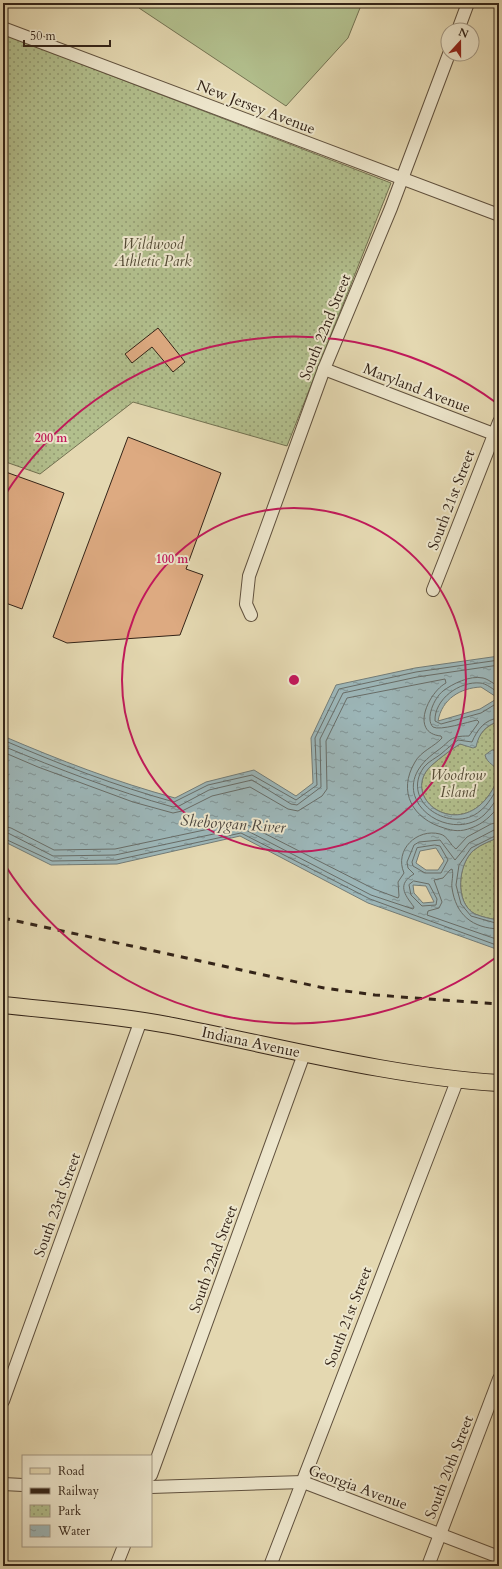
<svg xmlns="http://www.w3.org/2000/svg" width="502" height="1569" font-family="Cardo,serif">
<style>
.grass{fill:#b2bf8d;stroke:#737252}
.park{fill:url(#park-dots);stroke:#737252}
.water{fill:url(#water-ripples);stroke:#727c78;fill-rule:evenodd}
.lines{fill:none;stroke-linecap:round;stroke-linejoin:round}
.shore{stroke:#686d68;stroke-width:1}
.building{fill:#ddaa81;stroke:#342418}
.minor-casing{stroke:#60513e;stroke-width:14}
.major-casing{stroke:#342418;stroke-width:18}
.minor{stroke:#ede6cc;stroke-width:12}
.major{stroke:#e4d8b1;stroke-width:16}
.rail{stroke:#342418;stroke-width:3;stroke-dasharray:7 7;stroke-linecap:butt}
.ring{fill:none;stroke:#c2185b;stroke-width:2}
.labels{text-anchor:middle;stroke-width:4;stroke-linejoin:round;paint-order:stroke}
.street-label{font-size:15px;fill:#342418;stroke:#ede6cc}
.park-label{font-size:15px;font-style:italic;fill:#544b35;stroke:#ede6cc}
.water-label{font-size:16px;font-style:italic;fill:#4e4840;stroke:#ede6cc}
.centre{fill:#c2185b;stroke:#ede6cc;stroke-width:2}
.ring-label{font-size:12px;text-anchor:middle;font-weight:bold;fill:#c2185b;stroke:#ede6cc;stroke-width:4;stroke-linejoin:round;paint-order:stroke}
</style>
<defs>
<pattern id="park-dots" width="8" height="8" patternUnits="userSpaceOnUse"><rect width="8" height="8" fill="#b2bf8d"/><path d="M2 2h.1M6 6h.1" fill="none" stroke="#929b72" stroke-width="1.8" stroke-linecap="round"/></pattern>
<pattern id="water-ripples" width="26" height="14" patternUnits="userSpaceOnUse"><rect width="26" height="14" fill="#9cb6b8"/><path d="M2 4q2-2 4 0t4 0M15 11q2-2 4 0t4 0" fill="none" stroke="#809495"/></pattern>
</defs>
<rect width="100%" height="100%" fill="#e4d8b1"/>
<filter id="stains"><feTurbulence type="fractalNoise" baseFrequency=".005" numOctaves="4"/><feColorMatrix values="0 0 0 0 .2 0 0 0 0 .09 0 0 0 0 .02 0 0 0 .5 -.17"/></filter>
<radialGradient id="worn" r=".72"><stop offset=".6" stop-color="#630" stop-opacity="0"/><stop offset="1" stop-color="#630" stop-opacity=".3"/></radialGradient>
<!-- grass -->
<path class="grass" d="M 139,3 L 362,3 L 348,38 L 286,106 L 139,8 Z"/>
<!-- park -->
<g class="park">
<path d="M 3,34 L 391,183 L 287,446 L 133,402 L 40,474 L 3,461 Z"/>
<path d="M 499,721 L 499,751 L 492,750 L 494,766 L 497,769 L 499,776 C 471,849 400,803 428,769 C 433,763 453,748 460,744 L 475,747 C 479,733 486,726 499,721 Z"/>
<path d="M 499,837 L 499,920 C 491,919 482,917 475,914 C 454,903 458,863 474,850 C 481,844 491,841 499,837 Z"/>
</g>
<!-- water -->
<g class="water">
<path d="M 499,656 L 499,721 C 485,726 479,733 476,747 L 473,748 L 460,744 C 453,748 433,763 428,769 C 400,803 471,849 499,776 L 499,837 C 491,841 481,844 474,850 C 458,863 454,903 475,914 C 482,917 491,919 499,920 L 499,950 L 368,903 L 240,836 L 117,864 L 51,865 L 3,841 L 3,736 C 59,760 116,782 175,798 L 206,782 L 254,770 L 296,796 L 313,783 L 311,738 L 336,685 L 415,668 ZM 481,687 L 498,698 L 480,709 L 438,721 C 442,699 460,688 481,687 ZM 436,848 L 444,861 L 438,870 L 426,870 L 416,863 L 420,851 ZM 413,885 L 426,886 L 434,902 L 423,903 L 414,893 Z"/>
<path d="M 492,750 L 499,751 L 499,773 C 496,765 487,764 485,755 Z"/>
</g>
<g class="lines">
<!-- shore -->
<g class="shore">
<path d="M 499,687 C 494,684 488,679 483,678 C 470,675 452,684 443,691 C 434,698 425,719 433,727 C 440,731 468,722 477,720 L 479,722 L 469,736 C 449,736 452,740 437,751 C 376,793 448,847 484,815 C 490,809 495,802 499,795"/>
<path d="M 499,693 C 494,690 486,683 480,683 C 460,681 434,699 435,721 L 441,724 L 481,713 L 499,702"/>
<path d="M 499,718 C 485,719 477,730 472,742 L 458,740 C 452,744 447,749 441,754 C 436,758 429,761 424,767 C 399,802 452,835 480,811 C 488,805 493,795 499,786"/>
<path d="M 3,740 C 59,764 116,786 174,802 L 208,785 L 252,775 L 296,800 L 317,785 L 315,738 L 339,689 L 416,672 L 499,660"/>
<path d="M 3,746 C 58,769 115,791 173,807 L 179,806 L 209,790 L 252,780 L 291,804 L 297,805 L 321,787 L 320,739 L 343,693 L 417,677 L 499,665"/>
<path d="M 3,752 L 38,767 L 133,802 L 173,813 L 182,811 L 212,796 L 250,787 L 288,809 L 298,811 L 322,796 L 327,789 L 326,741 L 347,698 L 445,679 L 446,683 C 429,692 409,733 441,736 L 442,738 C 434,747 421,751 415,762 C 397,792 413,819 444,828 C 453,831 461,832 471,828 C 483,824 491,816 499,806"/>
<path d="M 3,826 L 11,828 L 54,850 L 115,849 L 242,822 L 374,889 L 398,898 L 399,896 L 398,882 L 404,873 C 394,850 417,828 440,834 C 448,836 450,845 456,849 L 467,837 L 491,824 L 499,822"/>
<path d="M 3,832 L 8,833 L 53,856 L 115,855 L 242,828 L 371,895 L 413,909 L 414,907 C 404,894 397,884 414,874 L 408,868 L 407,862 L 414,845 L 419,842 L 440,840 L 455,860 L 469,843 L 494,830 L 499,829"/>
<path d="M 499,834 L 471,848 L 459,865 L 456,885 L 461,904 L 471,916 L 499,924"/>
<path d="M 3,838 L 52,861 L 116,860 L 241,833 L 370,899 L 499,946"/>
<path d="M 435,845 L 440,846 L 448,860 L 441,873 L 425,873 L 413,866 L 412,862 L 417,848 Z"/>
<path d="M 414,881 L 429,884 L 437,899 L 436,905 L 422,906 L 411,895 L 409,885 Z"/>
<path d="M 499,929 C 472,928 456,915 452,888 C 451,882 454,875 452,869 L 450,870 L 443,878 L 434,880 L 442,902 L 439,908 L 428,911 L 427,915 L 499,940"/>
</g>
</g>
<!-- building -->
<g class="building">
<path d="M 158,328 L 185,362 L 173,372 L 152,347 L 132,363 L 125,354 Z"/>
<path d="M 128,437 L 221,473 L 186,569 L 203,575 L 180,635 L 67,643 L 53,637 Z"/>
<path d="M 3,471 L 64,493 L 22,609 L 3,602 Z"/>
</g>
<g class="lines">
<defs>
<g id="minor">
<path d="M 3,28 L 499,215"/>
<path d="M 458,30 L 468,3"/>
<path d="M 324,369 L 499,436"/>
<path d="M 433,590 L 499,422"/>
<path d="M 251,615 L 246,604 L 249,576 L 324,369 L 391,208 L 449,54"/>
<path d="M 3,1401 L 141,1020"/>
<path d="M 151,1475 L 304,1054"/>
<path d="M 3,1484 L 23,1485"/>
<path d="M 151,1487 L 303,1482 L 499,1557"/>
<path d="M 116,1566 L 124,1546"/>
<path d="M 270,1566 L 457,1081"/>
<path d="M 428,1566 L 499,1379"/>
</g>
<path id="major" d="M 3,1005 C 58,1011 114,1015 168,1025 C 278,1046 387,1076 499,1083"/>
</defs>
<!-- minor casing -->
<use href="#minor" class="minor-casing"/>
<!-- major casing -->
<use href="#major" class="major-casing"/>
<!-- minor -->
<use href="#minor" class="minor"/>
<!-- major -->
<use href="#major" class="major"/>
<!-- rail -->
<path class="rail" d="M 3,918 L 324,988 L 375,995 L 499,1004"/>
</g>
<!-- distance rings -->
<g class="ring">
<circle cx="294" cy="680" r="172"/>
<path d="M498 956A343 343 0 0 1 3 862M3 498A343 343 0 0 1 498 404"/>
</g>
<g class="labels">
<!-- street labels -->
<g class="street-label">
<text transform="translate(256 107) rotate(21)" y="5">New Jersey Avenue</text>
<text transform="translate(325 327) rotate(-68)" y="5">South 22nd Street</text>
<text transform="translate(417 388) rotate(21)" y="5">Maryland Avenue</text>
<text transform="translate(451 500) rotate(-69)" y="5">South 21st Street</text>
<text transform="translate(251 1042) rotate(12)" y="5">Indiana Avenue</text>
<text transform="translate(57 1205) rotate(-70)" y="5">South 23rd Street</text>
<text transform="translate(213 1259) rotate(-70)" y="5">South 22nd Street</text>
<text transform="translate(348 1317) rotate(-69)" y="5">South 21st Street</text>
<text transform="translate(449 1467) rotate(-69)" y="5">South 20th Street</text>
<text transform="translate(358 1487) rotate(20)" y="5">Georgia Avenue</text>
</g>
<!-- park labels -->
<g class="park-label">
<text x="153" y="249">Wildwood<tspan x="153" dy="17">Athletic Park</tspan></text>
<text x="458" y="780">Woodrow<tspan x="458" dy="17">Island</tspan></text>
</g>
<!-- water labels -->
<g class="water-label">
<text transform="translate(233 823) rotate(4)" y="6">Sheboygan River</text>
</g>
</g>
<circle cx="294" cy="680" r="6" class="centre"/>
<g class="ring-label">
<text x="51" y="442">200 m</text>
<text x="172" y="563">100 m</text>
</g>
<!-- margin -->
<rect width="502" height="1569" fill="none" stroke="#e4d8b1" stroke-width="16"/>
<rect x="4" y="4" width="494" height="1561" fill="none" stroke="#342418" stroke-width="2"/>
<rect x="8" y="8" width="486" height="1553" fill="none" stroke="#342418"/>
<!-- legend -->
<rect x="22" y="1455" width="130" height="92" fill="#ede6cc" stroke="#a39884"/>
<rect x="30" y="1468" width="20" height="6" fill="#e4d8b1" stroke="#a39884"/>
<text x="58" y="1475" font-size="12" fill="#342418">Road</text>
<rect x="30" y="1488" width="20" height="6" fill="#342418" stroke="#a39884"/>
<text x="58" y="1495" font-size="12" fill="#342418">Railway</text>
<rect x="30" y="1505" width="20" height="12" fill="url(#park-dots)" stroke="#a39884"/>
<text x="58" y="1515" font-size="12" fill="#342418">Park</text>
<rect x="30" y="1525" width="20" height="12" fill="url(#water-ripples)" stroke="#a39884"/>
<text x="58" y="1535" font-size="12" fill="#342418">Water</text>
<!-- north arrow -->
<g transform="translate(460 42) rotate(21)"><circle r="19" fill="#ede6cc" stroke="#a39884"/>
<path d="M0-3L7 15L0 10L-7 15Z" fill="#8f2418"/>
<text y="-6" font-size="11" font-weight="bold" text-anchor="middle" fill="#342418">N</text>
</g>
<!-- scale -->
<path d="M24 40v6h86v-6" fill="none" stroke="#342418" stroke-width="2"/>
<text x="30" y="40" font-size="12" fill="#342418" stroke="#ede6cc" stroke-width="3" paint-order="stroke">50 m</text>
<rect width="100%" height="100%" filter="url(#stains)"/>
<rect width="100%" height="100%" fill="url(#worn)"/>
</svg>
